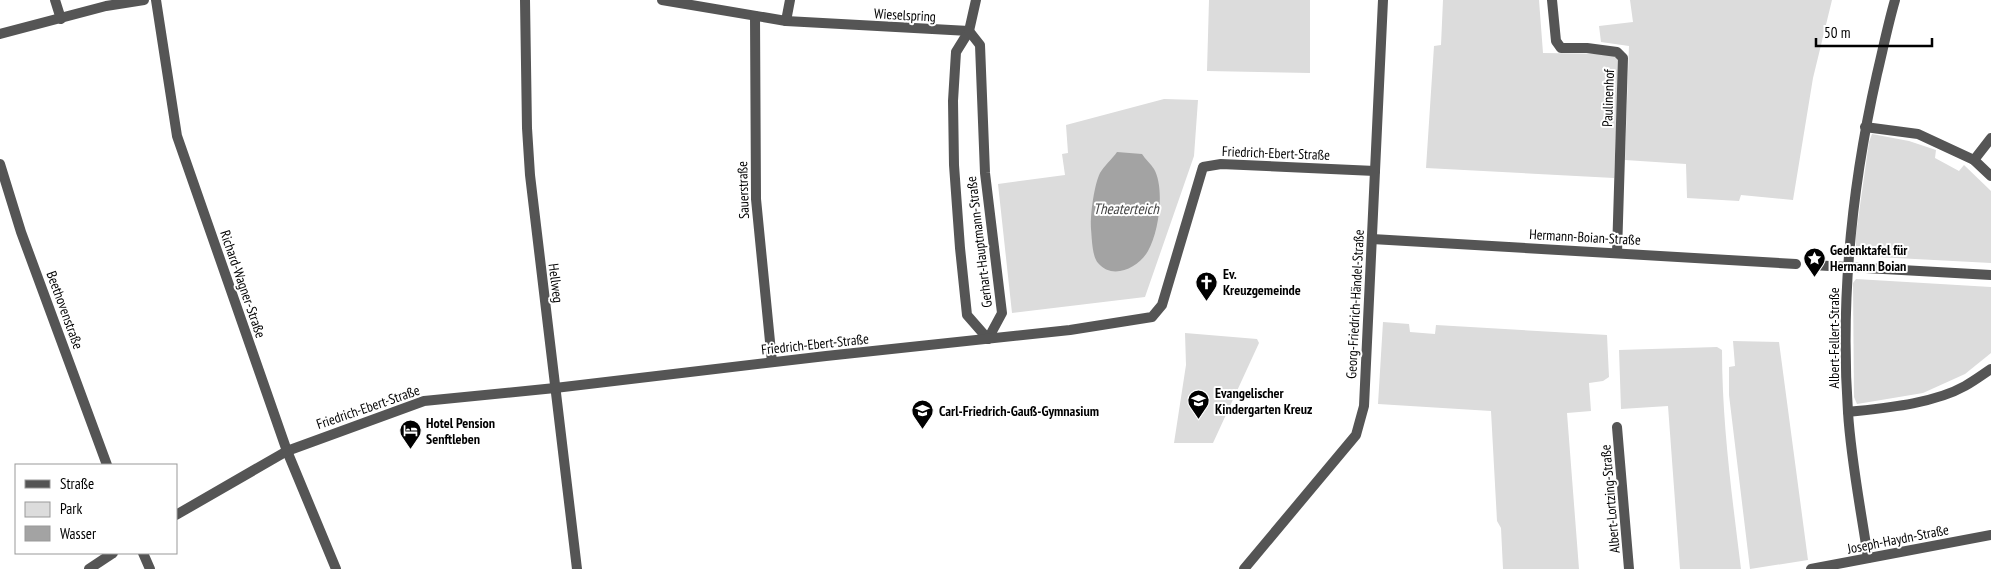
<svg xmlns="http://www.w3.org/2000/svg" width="1991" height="569" font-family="'PT Sans Narrow',sans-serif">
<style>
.green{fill:#dcdcdc}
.water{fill:#a3a3a3}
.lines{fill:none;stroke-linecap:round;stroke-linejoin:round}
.minor{stroke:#555;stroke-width:10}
.labels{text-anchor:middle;stroke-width:4;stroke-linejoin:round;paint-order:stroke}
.street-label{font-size:14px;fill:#000;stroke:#fff}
.poi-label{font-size:14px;font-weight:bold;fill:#000;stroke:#fff;text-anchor:start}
.water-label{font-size:15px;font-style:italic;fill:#444;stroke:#fff}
</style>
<rect width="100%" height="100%" fill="#fff"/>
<!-- green -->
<g class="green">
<path d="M 1209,0 L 1310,0 L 1310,73 L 1207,71 Z"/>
<path d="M 1443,0 L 1539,0 L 1543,53 L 1614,54 L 1619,61 L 1614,178 L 1426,168 L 1434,46 L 1441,45 Z"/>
<path d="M 1630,0 L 1832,0 L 1813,78 L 1793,200 L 1741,195 L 1739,201 L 1687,198 L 1686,164 L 1625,160 L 1629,46 L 1601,42 L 1599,26 L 1633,22 Z"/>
<path d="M 1164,99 L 1198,100 L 1194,156 L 1145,297 L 1012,313 L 998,184 L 1065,175 L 1062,154 L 1068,153 L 1066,125 Z"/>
<path d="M 1872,134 L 1909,141 L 1936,150 L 1935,158 L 1959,171 L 1964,165 L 1991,191 L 1991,263 L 1858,256 L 1856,248 L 1856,234 L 1869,142 Z"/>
<path d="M 1856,279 L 1991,287 L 1991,353 L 1965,374 L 1923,393 L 1857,404 L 1854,397 L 1853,283 Z"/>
<path d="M 1383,322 L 1409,324 L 1410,332 L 1435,334 L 1436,325 L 1607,335 L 1609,377 L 1603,381 L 1589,383 L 1591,411 L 1567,413 L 1579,569 L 1503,569 L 1501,528 L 1497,521 L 1491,411 L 1378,404 Z"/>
<path d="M 1185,333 L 1257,339 L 1259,343 L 1213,443 L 1174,443 L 1186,365 Z"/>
<path d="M 1733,341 L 1779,342 L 1808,560 L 1750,569 L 1729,395 L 1729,367 L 1735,366 Z"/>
<path d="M 1717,347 L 1722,350 C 1722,423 1732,496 1741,569 L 1680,569 L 1668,406 L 1621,409 L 1619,350 Z"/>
</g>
<!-- water -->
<path class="water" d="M 1117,152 L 1142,154 C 1145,159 1151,164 1154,169 C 1165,188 1159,232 1148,251 C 1139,267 1113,281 1098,263 C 1092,256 1092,239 1091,229 C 1090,216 1094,185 1100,173 C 1104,166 1112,159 1117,152 Z"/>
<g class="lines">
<!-- minor -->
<g class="minor">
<path d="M 55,0 L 61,19"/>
<path d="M 156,0 L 177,136 L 287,451 L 336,569"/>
<path d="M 525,0 L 527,128 L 530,175 L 577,569"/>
<path d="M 662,0 L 786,21 L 969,31"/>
<path d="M 976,0 L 969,31 L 956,52 L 953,101 L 954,165 L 960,248 L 967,315 L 988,339"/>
<path d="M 1552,0 L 1556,41 L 1561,48 L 1587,48 L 1617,52 L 1623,58 L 1617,253"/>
<path d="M 755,16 L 756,199 L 772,362"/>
<path d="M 786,21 L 790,0"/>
<path d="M 969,31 L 980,45 L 985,173 L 1002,313 L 988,339"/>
<path d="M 0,34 L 106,6 L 144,0"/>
<path d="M 1865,127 L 1918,134 L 1974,160 L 1991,176"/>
<path d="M 1974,160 L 1991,138"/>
<path d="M 0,164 L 21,232 L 107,465"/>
<path d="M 1372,239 L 1796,264"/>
<path d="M 1812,265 L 1991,275"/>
<path d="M 1848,412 C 1884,408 1933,404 1965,386 C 1974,381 1982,375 1991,369"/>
<path d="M 1617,427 L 1629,569"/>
<path d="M 176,515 L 287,451 L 424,401 L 555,388 L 826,356 L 1070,330 L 1152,317 L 1162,305 L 1203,167 L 1221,164 L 1375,171"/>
<path d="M 143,553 L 150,569"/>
<path d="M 1868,558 C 1861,510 1851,461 1848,412 C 1840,298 1852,185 1877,74 C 1883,49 1888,24 1895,0"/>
<path d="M 89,569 L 113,553"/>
<path d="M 1244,569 L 1356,435 L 1364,406 L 1383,0"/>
<path d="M 1811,569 L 1991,535"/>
</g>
</g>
<!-- icons -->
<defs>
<symbol id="sight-pin" viewBox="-11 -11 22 30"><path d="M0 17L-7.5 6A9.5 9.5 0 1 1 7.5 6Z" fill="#000" stroke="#fff"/><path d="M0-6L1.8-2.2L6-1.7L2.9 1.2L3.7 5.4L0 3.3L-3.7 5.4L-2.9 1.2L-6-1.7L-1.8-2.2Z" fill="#fff"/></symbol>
<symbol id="church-pin" viewBox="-11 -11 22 30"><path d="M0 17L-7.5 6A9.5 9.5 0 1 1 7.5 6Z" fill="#000" stroke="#fff"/><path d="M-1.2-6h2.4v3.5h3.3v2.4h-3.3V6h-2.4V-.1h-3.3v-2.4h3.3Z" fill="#fff"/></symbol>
<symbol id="school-pin" viewBox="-11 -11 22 30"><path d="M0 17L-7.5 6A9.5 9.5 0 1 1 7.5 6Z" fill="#000" stroke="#fff"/><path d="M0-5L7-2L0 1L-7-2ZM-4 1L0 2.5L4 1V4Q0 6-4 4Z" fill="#fff"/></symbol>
<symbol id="hotel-pin" viewBox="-11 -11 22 30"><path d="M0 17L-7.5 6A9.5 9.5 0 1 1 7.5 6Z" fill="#000" stroke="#fff"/><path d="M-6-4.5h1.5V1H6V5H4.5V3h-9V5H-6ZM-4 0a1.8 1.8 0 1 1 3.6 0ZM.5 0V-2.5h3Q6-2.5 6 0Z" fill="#fff"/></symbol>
</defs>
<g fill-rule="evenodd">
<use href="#sight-pin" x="1802" y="246" width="25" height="34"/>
<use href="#church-pin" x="1194" y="270" width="25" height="34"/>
<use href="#school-pin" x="1186" y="388" width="25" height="34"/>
<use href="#school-pin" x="910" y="398" width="25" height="34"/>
<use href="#hotel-pin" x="398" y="418" width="25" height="34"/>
</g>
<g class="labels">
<!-- street labels -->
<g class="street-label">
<text transform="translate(905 15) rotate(3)" y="5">Wieselspring</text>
<text transform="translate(1608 98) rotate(-88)" y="5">Paulinenhof</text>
<text transform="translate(1276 153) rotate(2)" y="5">Friedrich-Ebert-Straße</text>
<text transform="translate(743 190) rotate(-92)" y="5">Sauerstraße</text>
<text transform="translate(1585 237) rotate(3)" y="5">Hermann-Boian-Straße</text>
<text transform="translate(979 242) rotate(-97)" y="5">Gerhart-Hauptmann-Straße</text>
<text transform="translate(556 283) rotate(83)" y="5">Hellweg</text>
<text transform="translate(243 284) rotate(71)" y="5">Richard-Wagner-Straße</text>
<text transform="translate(1355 304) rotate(-87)" y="5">Georg-Friedrich-Händel-Straße</text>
<text transform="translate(65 310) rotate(70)" y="5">Beethovenstraße</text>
<text transform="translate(1834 338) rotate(-90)" y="5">Albert-Fellert-Straße</text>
<text transform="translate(815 344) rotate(-6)" y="5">Friedrich-Ebert-Straße</text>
<text transform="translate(368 407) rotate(-19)" y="5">Friedrich-Ebert-Straße</text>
<text transform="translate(1610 499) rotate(-95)" y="5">Albert-Lortzing-Straße</text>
<text transform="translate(1898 539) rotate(-11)" y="5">Joseph-Haydn-Straße</text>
</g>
<!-- poi labels -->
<g class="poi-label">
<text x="1830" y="255">Gedenktafel für<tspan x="1830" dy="16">Hermann Boian</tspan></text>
<text x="1223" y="279">Ev.<tspan x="1223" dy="16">Kreuzgemeinde</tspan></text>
<text x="1215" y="398">Evangelischer<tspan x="1215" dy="16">Kindergarten Kreuz</tspan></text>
<text x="939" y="416">Carl-Friedrich-Gauß-Gymnasium</text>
<text x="426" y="428">Hotel Pension<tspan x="426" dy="16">Senftleben</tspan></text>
</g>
<!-- water labels -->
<g class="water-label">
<text x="1126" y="214">Theaterteich</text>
</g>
</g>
<!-- legend -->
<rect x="15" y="464" width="162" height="90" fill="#ffffff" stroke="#999999"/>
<rect x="25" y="480" width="25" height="8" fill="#555555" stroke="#999999"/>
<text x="60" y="489" font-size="15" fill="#000000">Straße</text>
<rect x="25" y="502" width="25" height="15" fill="#dcdcdc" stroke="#999999"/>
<text x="60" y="514" font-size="15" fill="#000000">Park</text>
<rect x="25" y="526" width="25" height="15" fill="#a3a3a3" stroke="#999999"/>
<text x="60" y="539" font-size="15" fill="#000000">Wasser</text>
<!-- scale -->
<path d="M1816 38v8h116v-8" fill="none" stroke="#000000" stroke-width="2.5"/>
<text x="1824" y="38" font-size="15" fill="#000000" stroke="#ffffff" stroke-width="4" paint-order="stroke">50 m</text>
</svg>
